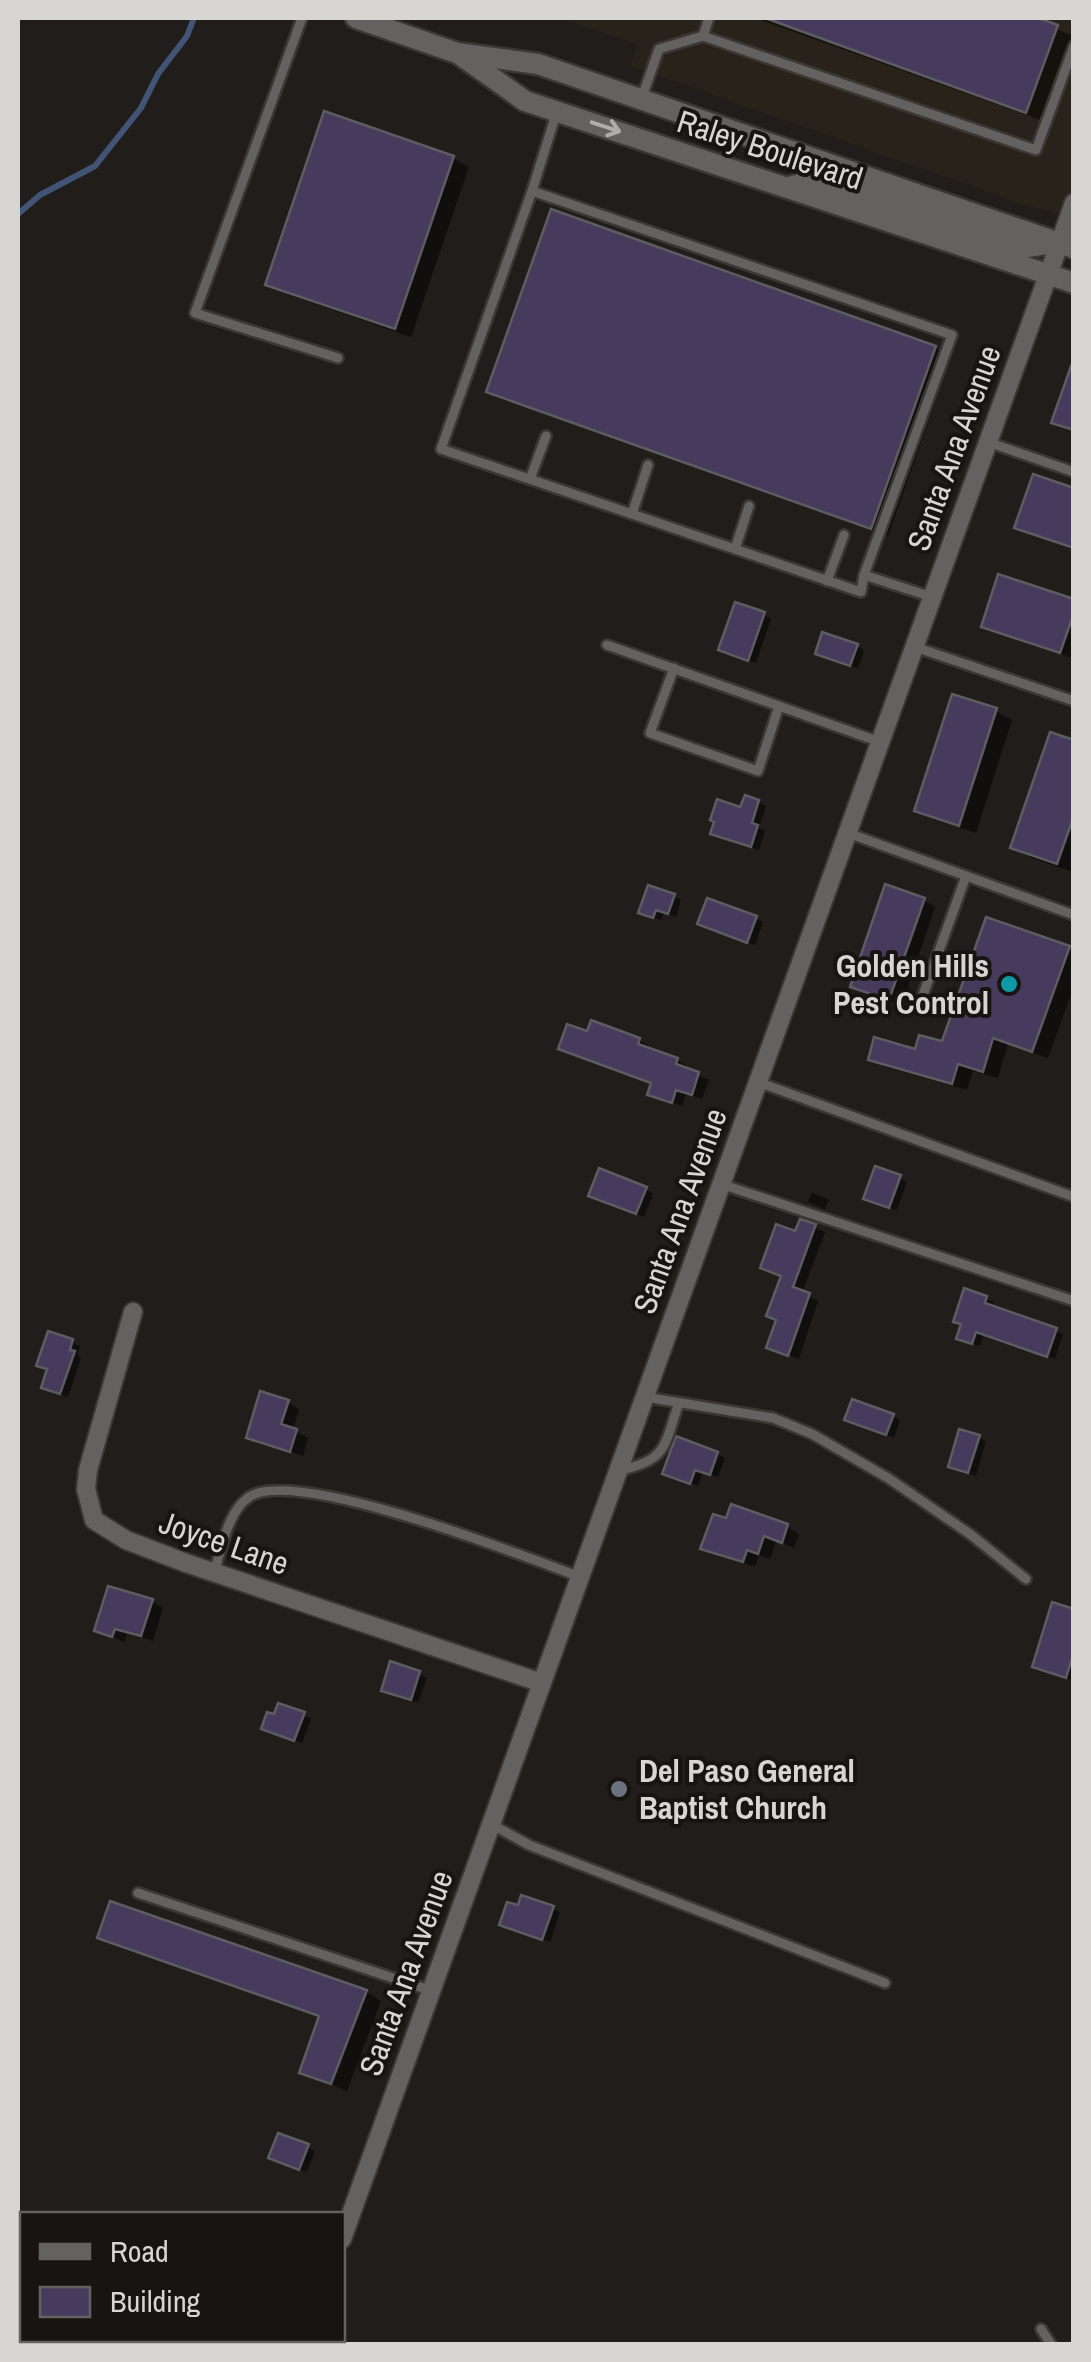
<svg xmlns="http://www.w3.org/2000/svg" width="1091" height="2362" font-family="'Archivo Narrow',sans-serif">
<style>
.built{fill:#29221a}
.shadow{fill:#0007}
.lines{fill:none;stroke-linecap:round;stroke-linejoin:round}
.stream{stroke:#425475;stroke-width:6}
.building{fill:#463b5d;stroke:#5d5c60;stroke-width:2.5}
.service-casing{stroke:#3a3734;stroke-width:14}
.minor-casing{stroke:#3a3734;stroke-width:22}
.tertiary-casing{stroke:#3a3734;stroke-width:25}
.service{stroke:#646161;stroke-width:9}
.minor{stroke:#646161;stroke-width:18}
.tertiary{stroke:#646161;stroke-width:20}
.oneway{stroke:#afadab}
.culture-dot{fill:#0f9aa8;stroke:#171411;stroke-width:4}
.worship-dot{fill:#6b7280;stroke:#171411;stroke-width:4}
.labels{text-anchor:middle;stroke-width:8;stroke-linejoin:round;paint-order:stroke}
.street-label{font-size:32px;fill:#d8d6d3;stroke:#171411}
.poi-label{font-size:32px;font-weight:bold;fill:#d8d6d3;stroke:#171411;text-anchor:end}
</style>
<rect width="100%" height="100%" fill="#201d1a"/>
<!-- built -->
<path class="built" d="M 561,18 L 1073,18 L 1073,217 L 1028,206 L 631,66 L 637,44 Z"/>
<!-- shadow -->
<g class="shadow">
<path d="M 755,18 L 1031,18 L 1073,36 L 1043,121 Z"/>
<path d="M 453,158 L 469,167 L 411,337 L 284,293 L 268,284 Z"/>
<path d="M 935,348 L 951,357 L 888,536 L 505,400 L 489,391 Z"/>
<path d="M 1074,602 L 1072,658 L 984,626 Z"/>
<path d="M 764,615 L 771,619 L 756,663 L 728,653 Z"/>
<path d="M 857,646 L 864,651 L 858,668 L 825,657 Z"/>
<path d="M 996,711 L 1012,720 L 976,833 L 933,819 L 917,810 Z"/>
<path d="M 1074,742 L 1073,872 L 1029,857 L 1013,847 Z"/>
<path d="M 758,802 L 766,806 L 759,828 L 765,831 L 759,850 L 721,837 L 742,810 Z"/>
<path d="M 674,896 L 681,900 L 676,917 L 664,913 L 661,920 L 641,912 Z"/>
<path d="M 923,900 L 935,907 L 902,1005 L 853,986 Z"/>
<path d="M 756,918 L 763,922 L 755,945 L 707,928 Z"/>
<path d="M 1069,949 L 1074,951 L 1074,986 L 1048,1058 L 1008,1044 L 998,1078 L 973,1071 L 967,1090 L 886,1067 L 871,1058 L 944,1044 Z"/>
<path d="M 589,1034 L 639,1040 L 649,1046 L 647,1050 L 677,1060 L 687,1066 L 686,1070 L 709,1080 L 702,1099 L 686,1094 L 682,1106 L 660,1099 L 650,1094 L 653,1084 L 561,1048 Z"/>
<path d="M 900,1178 L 907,1182 L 897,1210 L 873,1202 Z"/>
<path d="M 646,1189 L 653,1194 L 644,1217 L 599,1199 Z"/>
<path d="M 812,1193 L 829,1200 L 825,1209 L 808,1202 Z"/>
<path d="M 801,1222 L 825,1232 L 802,1293 L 818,1301 L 799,1359 L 779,1352 L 783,1277 L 763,1267 L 796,1235 Z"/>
<path d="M 965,1291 L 994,1302 L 992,1308 L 1063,1334 L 1055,1359 L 983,1335 L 980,1346 L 966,1342 L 963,1325 Z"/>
<path d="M 72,1342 L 80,1346 L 77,1355 L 81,1358 L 68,1397 L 51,1391 Z"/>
<path d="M 288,1402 L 299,1409 L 293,1430 L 308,1438 L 303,1456 L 249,1437 Z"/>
<path d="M 893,1416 L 900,1420 L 894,1438 L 855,1423 Z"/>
<path d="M 979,1437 L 986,1441 L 976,1476 L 950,1466 Z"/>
<path d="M 717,1454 L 725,1458 L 718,1477 L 703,1472 L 698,1486 L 673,1477 Z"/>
<path d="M 787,1527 L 799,1534 L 794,1548 L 776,1541 L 770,1559 L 759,1555 L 755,1567 L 704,1548 Z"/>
<path d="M 152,1601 L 163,1608 L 153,1641 L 127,1633 L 125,1642 L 97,1630 Z"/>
<path d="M 1074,1611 L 1074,1681 L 1035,1666 Z"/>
<path d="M 392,1665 L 427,1678 L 418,1703 L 391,1694 Z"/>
<path d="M 304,1715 L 311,1719 L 302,1743 L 271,1732 Z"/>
<path d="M 112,1904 L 366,1992 L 381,2001 L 347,2091 L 302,2072 L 321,2018 L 116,1946 L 100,1937 Z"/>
<path d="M 553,1908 L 560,1913 L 550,1942 L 510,1928 L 519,1909 Z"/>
<path d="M 307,2147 L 315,2151 L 307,2172 L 279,2161 Z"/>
<path d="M 174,2340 L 199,2340 L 209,2344 L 172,2344 Z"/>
</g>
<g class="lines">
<!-- stream -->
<path class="stream" d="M 18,214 L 40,195 L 95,166 L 141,108 L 158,74 L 187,36 L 194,18"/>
</g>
<!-- building -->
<g class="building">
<path d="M 765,18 L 1038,18 L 1058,25 L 1026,113 Z"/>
<path d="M 324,111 L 454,156 L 395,329 L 265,285 Z"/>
<path d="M 551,209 L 936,346 L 871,529 L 486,392 Z"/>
<path d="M 1071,366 L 1074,367 L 1074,430 L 1051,423 Z"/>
<path d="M 1033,474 L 1074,488 L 1074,548 L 1014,528 Z"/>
<path d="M 998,574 L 1074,599 L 1074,613 L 1060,653 L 981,627 Z"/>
<path d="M 735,602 L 765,612 L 748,661 L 718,650 Z"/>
<path d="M 822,632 L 858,644 L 850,666 L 815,654 Z"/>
<path d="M 952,694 L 997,708 L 959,826 L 914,811 Z"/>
<path d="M 1050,732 L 1074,740 L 1074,816 L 1057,864 L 1010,848 Z"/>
<path d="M 745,795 L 759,800 L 752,823 L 758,825 L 751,847 L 710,834 L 714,822 L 710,820 L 717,799 L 740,807 Z"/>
<path d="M 885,884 L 925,898 L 889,1000 L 850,987 Z"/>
<path d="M 648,885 L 675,894 L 668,914 L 656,910 L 653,918 L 638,913 Z"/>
<path d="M 707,898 L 757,916 L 747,943 L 697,924 Z"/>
<path d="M 986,917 L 1070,946 L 1032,1052 L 993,1038 L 983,1072 L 958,1064 L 952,1084 L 868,1060 L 874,1037 L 915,1049 L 919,1035 L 942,1041 Z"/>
<path d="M 591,1020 L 640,1038 L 638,1044 L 678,1058 L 676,1064 L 699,1072 L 692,1095 L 676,1090 L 672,1103 L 647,1095 L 651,1083 L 558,1049 L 567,1024 L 587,1031 Z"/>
<path d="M 875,1166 L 901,1175 L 889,1208 L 863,1199 Z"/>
<path d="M 599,1168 L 647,1187 L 636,1214 L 588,1196 Z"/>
<path d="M 800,1219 L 816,1224 L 793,1287 L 810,1293 L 788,1356 L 766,1348 L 776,1320 L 766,1316 L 781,1276 L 760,1268 L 776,1224 L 795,1231 Z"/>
<path d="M 964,1288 L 987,1296 L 985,1303 L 1057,1328 L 1047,1357 L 976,1332 L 972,1344 L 956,1339 L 961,1324 L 953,1322 Z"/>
<path d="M 48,1331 L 73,1339 L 70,1350 L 75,1351 L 60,1394 L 41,1388 L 47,1369 L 36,1366 Z"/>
<path d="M 260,1391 L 289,1400 L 281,1424 L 297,1429 L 290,1452 L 246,1438 Z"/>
<path d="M 852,1399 L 894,1414 L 886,1435 L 844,1420 Z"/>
<path d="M 959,1429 L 980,1435 L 968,1473 L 948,1467 Z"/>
<path d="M 676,1436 L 718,1452 L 710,1475 L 695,1470 L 690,1484 L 662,1474 Z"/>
<path d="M 731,1504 L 788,1524 L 782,1543 L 764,1536 L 758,1554 L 747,1550 L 743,1562 L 700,1549 L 713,1514 L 726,1518 Z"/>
<path d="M 108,1586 L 153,1599 L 141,1636 L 115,1629 L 112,1637 L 94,1631 Z"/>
<path d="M 1052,1602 L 1074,1609 L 1074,1652 L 1066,1678 L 1032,1667 Z"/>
<path d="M 390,1661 L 420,1671 L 411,1700 L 381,1691 Z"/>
<path d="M 278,1703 L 305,1712 L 294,1741 L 261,1729 L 267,1712 L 274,1714 Z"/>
<path d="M 521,1895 L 554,1906 L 542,1940 L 499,1925 L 507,1902 L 518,1905 Z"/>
<path d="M 110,1901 L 367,1990 L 331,2084 L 299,2073 L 319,2016 L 97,1938 Z"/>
<path d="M 278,2133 L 309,2144 L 299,2170 L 268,2158 Z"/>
</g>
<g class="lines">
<defs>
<g id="service">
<path d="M 302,18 L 195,313 L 338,358"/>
<path d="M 703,36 L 1036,150 L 1074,46"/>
<path d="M 642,97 L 659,49 L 703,36 L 709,18"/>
<path d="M 557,111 L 532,191 L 952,335 L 864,575 L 932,597"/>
<path d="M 532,191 L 441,449 L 861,592 L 864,575"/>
<path d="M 988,442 L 1074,472"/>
<path d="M 530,479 L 546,436"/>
<path d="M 632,514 L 648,465"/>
<path d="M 735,549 L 749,506"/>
<path d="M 827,581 L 844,535"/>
<path d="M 607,645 L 880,742"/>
<path d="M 915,647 L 1074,701"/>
<path d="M 674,668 L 650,733 L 758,771 L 779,706"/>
<path d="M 848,833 L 1074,915"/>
<path d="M 923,995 L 966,876"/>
<path d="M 758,1082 L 1074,1197"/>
<path d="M 721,1184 L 1074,1301"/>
<path d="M 645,1397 L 773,1418 L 812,1434 L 888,1478 L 970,1534 L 1026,1579"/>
<path d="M 621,1470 C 668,1460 664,1445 679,1403"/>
<path d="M 214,1572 C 222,1549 227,1512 249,1497 C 295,1466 524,1556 580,1577"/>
<path d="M 491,1824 L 529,1845 L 885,1983"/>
<path d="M 138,1893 L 432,1991"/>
<path d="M 1041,2329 L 1051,2344"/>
</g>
<g id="minor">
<path d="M 133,1312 L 88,1470 L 86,1489 L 94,1520 L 126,1540 L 186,1563 L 542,1683"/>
<path d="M 342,2239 L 1074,203"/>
<path d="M 305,2344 L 307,2340"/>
</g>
<g id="tertiary">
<path d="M 356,18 L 457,53 L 538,64 L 1074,248"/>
<path d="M 459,54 L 525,101 L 1074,283"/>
<path d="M 789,187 L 815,180 L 998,242 L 1027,247 L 1053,243"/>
</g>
</defs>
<!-- service casing -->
<use href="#service" class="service-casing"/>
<!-- minor casing -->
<use href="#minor" class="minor-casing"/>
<!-- tertiary casing -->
<use href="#tertiary" class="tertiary-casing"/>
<!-- service -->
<use href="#service" class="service"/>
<!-- minor -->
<use href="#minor" class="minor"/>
<!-- tertiary -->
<use href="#tertiary" class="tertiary"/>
</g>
<!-- one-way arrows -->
<defs><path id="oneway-shaft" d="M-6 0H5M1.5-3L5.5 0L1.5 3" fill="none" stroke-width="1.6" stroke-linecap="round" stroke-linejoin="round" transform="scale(2.5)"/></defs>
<use class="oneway" href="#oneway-shaft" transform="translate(606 127) rotate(18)"/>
<!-- markers -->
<circle class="culture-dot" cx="1009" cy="984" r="10"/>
<circle class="worship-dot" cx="619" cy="1789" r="10"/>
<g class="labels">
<!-- street labels -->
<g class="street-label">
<text transform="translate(770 150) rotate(18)" y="11">Raley Boulevard</text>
<text transform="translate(954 448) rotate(-70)" y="11">Santa Ana Avenue</text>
<text transform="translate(680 1211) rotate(-70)" y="11">Santa Ana Avenue</text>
<text transform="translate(224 1543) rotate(19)" y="11">Joyce Lane</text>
<text transform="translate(406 1973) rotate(-70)" y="11">Santa Ana Avenue</text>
</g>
<!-- poi labels -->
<g class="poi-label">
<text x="989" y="977">Golden Hills<tspan x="989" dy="37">Pest Control</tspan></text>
<text x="639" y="1782" text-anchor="start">Del Paso General<tspan x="639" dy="37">Baptist Church</tspan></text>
</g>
</g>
<!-- border -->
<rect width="1091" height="2362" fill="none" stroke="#d8d6d3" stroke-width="40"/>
<!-- legend -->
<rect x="20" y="2212" width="325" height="130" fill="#171411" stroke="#64625f" stroke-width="2.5"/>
<rect x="40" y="2244" width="50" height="15" fill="#646161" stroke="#64625f" stroke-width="2.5"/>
<text x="110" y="2262" font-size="30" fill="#d8d6d3">Road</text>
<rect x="40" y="2287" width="50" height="30" fill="#463b5d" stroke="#64625f" stroke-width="2.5"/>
<text x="110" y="2312" font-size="30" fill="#d8d6d3">Building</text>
</svg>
